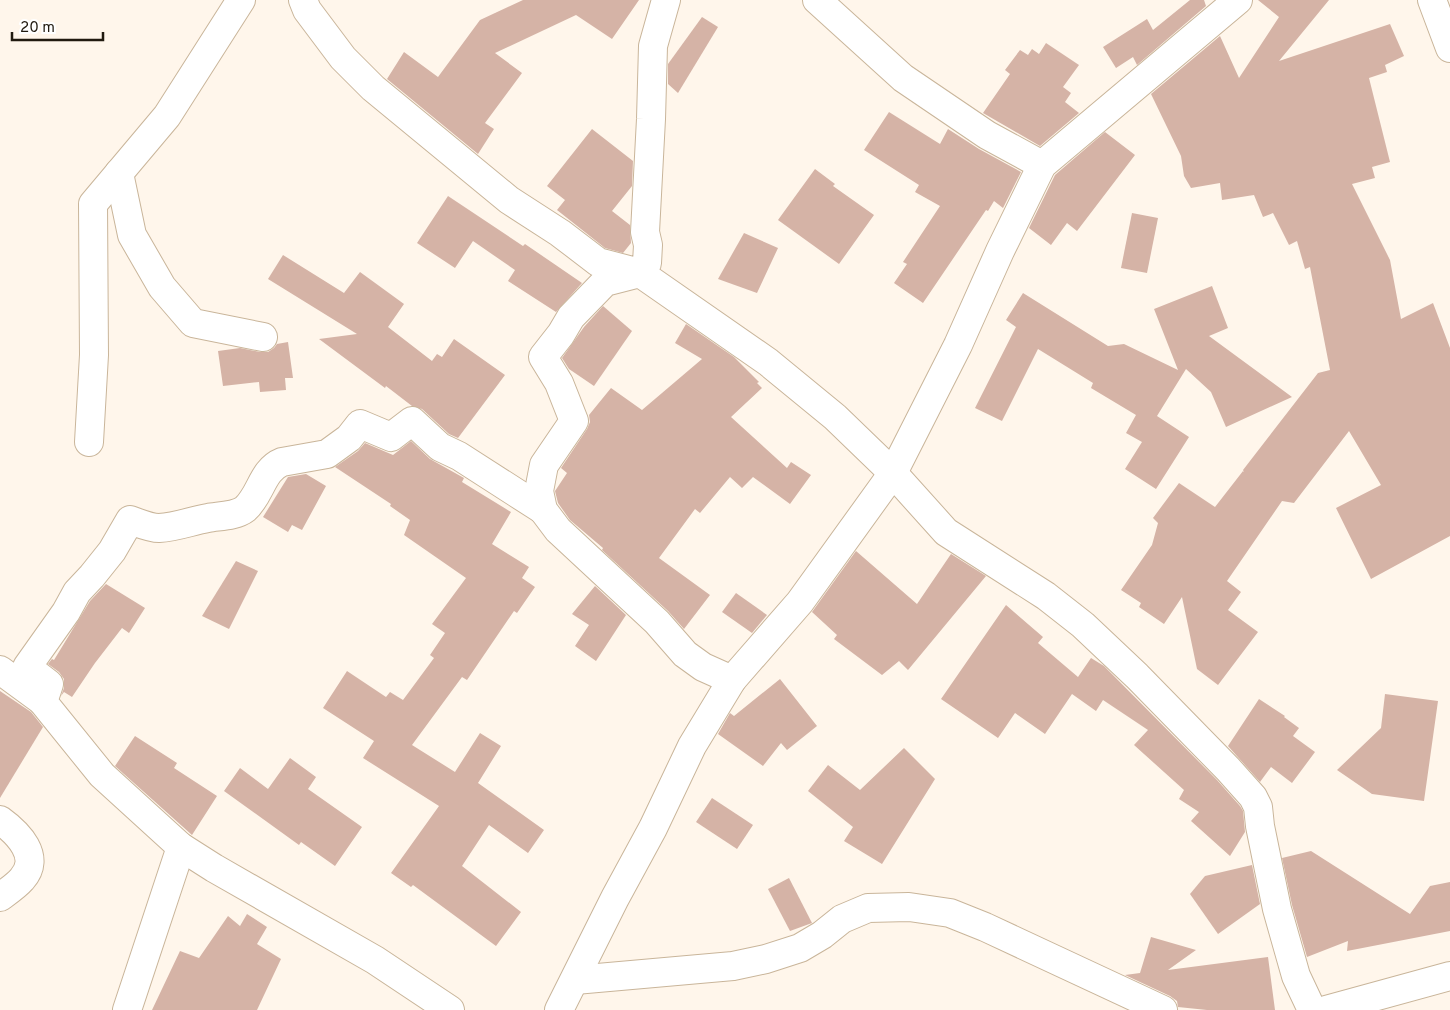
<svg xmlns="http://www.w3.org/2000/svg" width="1450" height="1010" font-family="Overpass,sans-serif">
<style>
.building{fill:#d5b3a6}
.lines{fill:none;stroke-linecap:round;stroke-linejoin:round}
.street-casing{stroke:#c9b59a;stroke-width:30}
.street{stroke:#fff;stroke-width:28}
</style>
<rect width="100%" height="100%" fill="#fff6eb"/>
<!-- building -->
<g class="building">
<path d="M 523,0 L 639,0 L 612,39 L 576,15 L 495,53 L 522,73 L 485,123 L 494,129 L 478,154 L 387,79 L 404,52 L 438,77 L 480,20 Z"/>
<path d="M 1190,0 L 1204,0 L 1206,6 L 1137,65 L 1133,57 L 1116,68 L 1103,47 L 1147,19 L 1153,30 Z"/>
<path d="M 1258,0 L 1329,0 L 1279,61 L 1390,24 L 1404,56 L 1385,65 L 1387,72 L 1369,78 L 1390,162 L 1372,167 L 1375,178 L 1352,184 L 1390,260 L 1401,319 L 1433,303 L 1450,348 L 1450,536 L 1371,579 L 1336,508 L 1381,485 L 1349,431 L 1294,503 L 1282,501 L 1227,581 L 1241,592 L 1228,610 L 1258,632 L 1218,685 L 1197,669 L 1182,597 L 1164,624 L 1139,607 L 1141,603 L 1121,590 L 1152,545 L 1158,523 L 1153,518 L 1179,483 L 1215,507 L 1243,471 L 1244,472 L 1243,470 L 1318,373 L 1330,370 L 1310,267 L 1305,269 L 1297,241 L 1289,245 L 1273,213 L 1263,217 L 1254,195 L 1222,200 L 1220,183 L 1191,188 L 1184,176 L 1181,156 L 1151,94 L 1220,36 L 1239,78 L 1279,17 Z"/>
<path d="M 702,17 L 718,27 L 678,93 L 668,84 L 668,64 Z"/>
<path d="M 1046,43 L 1079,65 L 1063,87 L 1071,93 L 1065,102 L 1079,113 L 1040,146 L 983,113 L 1010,74 L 1005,70 L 1020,50 L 1028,55 L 1032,49 L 1039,54 Z"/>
<path d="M 889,112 L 940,144 L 948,129 L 979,149 L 1021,172 L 1003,208 L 994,201 L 988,211 L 986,210 L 923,303 L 894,283 L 907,264 L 903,262 L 940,206 L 915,192 L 919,185 L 864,150 Z"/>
<path d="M 592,129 L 633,161 L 632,186 L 612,211 L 630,225 L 631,243 L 623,253 L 605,248 L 557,210 L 565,200 L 547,186 Z"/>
<path d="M 1105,132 L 1135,155 L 1077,231 L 1067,223 L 1051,245 L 1029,228 L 1055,175 Z"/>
<path d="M 815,169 L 835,184 L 833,186 L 874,215 L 839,264 L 778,220 Z"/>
<path d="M 448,196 L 523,246 L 525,244 L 582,283 L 556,312 L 508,281 L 515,270 L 473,241 L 455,268 L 417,243 Z"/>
<path d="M 1132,213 L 1158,218 L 1147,273 L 1121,268 Z"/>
<path d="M 744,233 L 778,248 L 757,293 L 718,279 Z"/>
<path d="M 283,255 L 344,293 L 360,272 L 404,304 L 388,327 L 432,361 L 437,354 L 442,357 L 454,339 L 505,375 L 458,438 L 449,434 L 422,409 L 412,406 L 386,386 L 385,388 L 319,339 L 357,334 L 268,279 Z"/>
<path d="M 1212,286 L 1228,328 L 1209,336 L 1292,397 L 1226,427 L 1211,392 L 1186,369 L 1157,416 L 1189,437 L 1156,489 L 1125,469 L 1142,442 L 1126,433 L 1136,415 L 1091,388 L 1093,383 L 1038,349 L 1002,421 L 975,408 L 1016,327 L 1006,320 L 1023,293 L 1108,346 L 1124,344 L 1178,370 L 1154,309 Z"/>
<path d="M 603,306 L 632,331 L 594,386 L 569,369 L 562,358 L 584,327 Z"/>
<path d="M 686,324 L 734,357 L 759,382 L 757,383 L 762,388 L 731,417 L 787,468 L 791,462 L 811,475 L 790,504 L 753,477 L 742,488 L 730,477 L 700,513 L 695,509 L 659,558 L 710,595 L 684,629 L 668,611 L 602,550 L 603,548 L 570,520 L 558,503 L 555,491 L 567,473 L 561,468 L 587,429 L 590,422 L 589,415 L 611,388 L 642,410 L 702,359 L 675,343 Z"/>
<path d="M 288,342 L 293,378 L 285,378 L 286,390 L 260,392 L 259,382 L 223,386 L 218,351 L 240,348 L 260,352 L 268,352 L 274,348 L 277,344 Z"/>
<path d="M 411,441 L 430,459 L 464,478 L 462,482 L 511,512 L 492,544 L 529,567 L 522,578 L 535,587 L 517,613 L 514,611 L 467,680 L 462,677 L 412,745 L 455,772 L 480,733 L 501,746 L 478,783 L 544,830 L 528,853 L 489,825 L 462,866 L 521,912 L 496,946 L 413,885 L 411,887 L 391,873 L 439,806 L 363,758 L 374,741 L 323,708 L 347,671 L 386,697 L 390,692 L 403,700 L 434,658 L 430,655 L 445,633 L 432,624 L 466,578 L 404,535 L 410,520 L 390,506 L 391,504 L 335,467 L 358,451 L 365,443 L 393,455 Z"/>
<path d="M 306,474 L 326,486 L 302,530 L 292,525 L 288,532 L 263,517 L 288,477 Z"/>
<path d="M 856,551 L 917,604 L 951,554 L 986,576 L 908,670 L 899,661 L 882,675 L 834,639 L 837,635 L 812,612 Z"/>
<path d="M 236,561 L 258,571 L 229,629 L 202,616 Z"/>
<path d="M 106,584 L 145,608 L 129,633 L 122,628 L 95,663 L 72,697 L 64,692 L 61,696 L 64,688 L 64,679 L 59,672 L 48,664 L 52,659 L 54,660 L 90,601 Z"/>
<path d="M 595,586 L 626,615 L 596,661 L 575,646 L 589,625 L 572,614 Z"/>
<path d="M 736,593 L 767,615 L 752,633 L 722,612 Z"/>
<path d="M 1006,605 L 1043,637 L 1038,643 L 1078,677 L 1091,658 L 1104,666 L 1217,780 L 1240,806 L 1243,811 L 1245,832 L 1230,856 L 1191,821 L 1199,812 L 1179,799 L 1184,790 L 1134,745 L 1148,730 L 1103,700 L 1096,711 L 1072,694 L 1045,734 L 1015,713 L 998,738 L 941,699 Z"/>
<path d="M 780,679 L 817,726 L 787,750 L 781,743 L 763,766 L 718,734 L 730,713 L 734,716 Z"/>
<path d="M 0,691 L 31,712 L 43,727 L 0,798 Z"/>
<path d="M 1385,694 L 1438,701 L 1424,801 L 1372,794 L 1337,770 L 1381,728 Z"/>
<path d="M 1259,699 L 1285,716 L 1284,717 L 1299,728 L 1293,736 L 1315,752 L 1292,783 L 1271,767 L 1260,782 L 1228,746 Z"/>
<path d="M 135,736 L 177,763 L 174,768 L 217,796 L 192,835 L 115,766 Z"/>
<path d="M 904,748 L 935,779 L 882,864 L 844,841 L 853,827 L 808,791 L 828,765 L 860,790 Z"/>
<path d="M 290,758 L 316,777 L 308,789 L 362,827 L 335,866 L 301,842 L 299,845 L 224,791 L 240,768 L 268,789 Z"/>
<path d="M 712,798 L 753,825 L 737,849 L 696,822 Z"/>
<path d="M 1311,851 L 1410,914 L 1430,886 L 1450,882 L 1450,931 L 1347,951 L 1348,941 L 1307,957 L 1292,905 L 1282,858 Z"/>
<path d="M 1252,865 L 1260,904 L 1218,934 L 1190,894 L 1205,876 Z"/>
<path d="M 789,878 L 812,923 L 790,931 L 768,889 Z"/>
<path d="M 247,914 L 267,927 L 257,944 L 281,959 L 257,1010 L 152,1010 L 180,951 L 199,958 L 228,916 L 240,926 Z"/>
<path d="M 1151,937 L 1196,950 L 1168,970 L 1268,957 L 1275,1010 L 1207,1010 L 1178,1007 L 1177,1001 L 1170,996 L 1125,975 L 1140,973 Z"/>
</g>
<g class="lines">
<defs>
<g id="street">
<path d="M 303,0 L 307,10 L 343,58 L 373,88 L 509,200 L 560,233 L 598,262 L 640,273 L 647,263 L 648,245 L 645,232 L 651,119 L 653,46 L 666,0"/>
<path d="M 817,0 L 903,78 L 987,135 L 1042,165"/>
<path d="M 1432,0 L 1450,48"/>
<path d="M 119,173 L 132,235 L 162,287 L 193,323 L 263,337"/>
<path d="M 89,442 L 94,355 L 93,204 L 167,116 L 241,0"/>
<path d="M 0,670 L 41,700"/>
<path d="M 732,680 L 703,667 L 685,654 L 657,622 L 558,530 L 543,510 L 539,491 L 544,465 L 574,421 L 559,383 L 543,357 L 561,334 L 571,317 L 605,282 L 640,273 L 768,362 L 835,417 L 893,473 L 946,532 L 1046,596 L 1083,625 L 1137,676 L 1228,769 L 1253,797 L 1258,807 L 1260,826 L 1277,909 L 1296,976 L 1312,1010"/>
<path d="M 0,820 C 18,833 42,857 22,879 C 16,886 7,892 0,897"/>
<path d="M 575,980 L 733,966 L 766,959 L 800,948 L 822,935 L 842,919 L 868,908 L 909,907 L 950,913 L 985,927 L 1163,1010"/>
<path d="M 127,1010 L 181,847"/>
<path d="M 450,1010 L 375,960 L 214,868 L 181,847 L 102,775 L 43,702 L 49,684 L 27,667 L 66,612 L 77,592 L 92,576 L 112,551 L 130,520 C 139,523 150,528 159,528 C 177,527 191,521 208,518 C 219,516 236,516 245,509 C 261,495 262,470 282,462 L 327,454 L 349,438 L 360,424 L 391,437 L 412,421 L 440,447 L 459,456 L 543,510"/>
<path d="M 559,1010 L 615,898 L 653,828 L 692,746 L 732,680 L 800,602 L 893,473 L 958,345 L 1000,251 L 1042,165 L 1238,0"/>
<path d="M 1326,1010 L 1450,976"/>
</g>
</defs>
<!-- street casing -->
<use href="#street" class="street-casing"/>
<!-- street -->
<use href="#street" class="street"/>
</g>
<!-- scale -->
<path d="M12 32v8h91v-8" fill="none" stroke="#211a0f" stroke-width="2.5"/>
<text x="20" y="32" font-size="15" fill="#211a0f" stroke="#ffffff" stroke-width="4" paint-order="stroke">20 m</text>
</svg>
